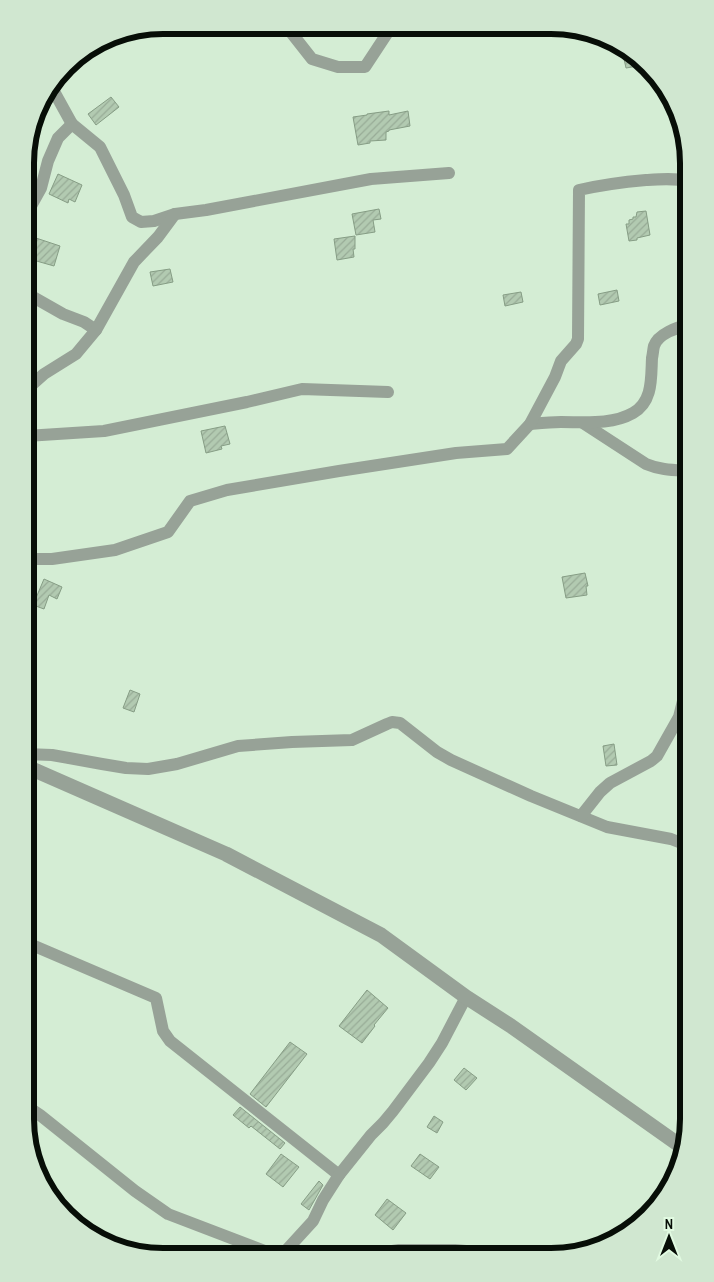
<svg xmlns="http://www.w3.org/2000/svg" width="714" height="1282" font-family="'Archivo Narrow',sans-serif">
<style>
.building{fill:url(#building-hatch);stroke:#869d85}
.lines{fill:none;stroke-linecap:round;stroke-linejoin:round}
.minor{stroke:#97a297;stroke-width:12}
.tertiary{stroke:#97a297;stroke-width:15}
.rim{fill:none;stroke:#070e07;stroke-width:6}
</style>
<defs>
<pattern id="building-hatch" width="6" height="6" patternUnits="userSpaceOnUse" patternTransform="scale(1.25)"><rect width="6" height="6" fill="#b2cab1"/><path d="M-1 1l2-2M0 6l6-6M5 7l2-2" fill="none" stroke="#98ac97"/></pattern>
</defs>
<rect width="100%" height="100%" fill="#d4edd4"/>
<!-- building -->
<g class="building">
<path d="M 622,50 L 636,56 L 638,66 L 626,68 Z"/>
<path d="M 111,97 L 119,107 L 96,125 L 88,114 Z"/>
<path d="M 389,111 L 389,115 L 408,111 L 410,126 L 389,130 L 389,131 L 386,132 L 386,140 L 370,141 L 370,143 L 358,145 L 353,117 L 367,115 L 367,114 Z"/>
<path d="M 58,174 L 82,185 L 75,202 L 69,199 L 68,203 L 49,194 Z"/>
<path d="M 379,209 L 381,219 L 373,220 L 375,232 L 356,235 L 352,214 Z"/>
<path d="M 646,211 L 650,235 L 637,238 L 637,240 L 629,241 L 626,224 L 629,224 L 629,220 L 633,219 L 633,217 L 636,217 L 637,212 Z"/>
<path d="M 355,236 L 355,249 L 353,249 L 354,257 L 337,260 L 334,239 Z"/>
<path d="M 33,237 L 60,246 L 54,266 L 26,258 Z"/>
<path d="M 170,269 L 173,282 L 153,286 L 150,272 Z"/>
<path d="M 617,290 L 619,301 L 600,305 L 598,294 Z"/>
<path d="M 521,292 L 523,302 L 505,306 L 503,295 Z"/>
<path d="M 225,426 L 230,444 L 221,446 L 222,449 L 206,453 L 201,431 Z"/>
<path d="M 585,573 L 588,586 L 586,586 L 587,595 L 566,598 L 562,577 Z"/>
<path d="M 44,579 L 62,587 L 57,599 L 49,595 L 44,609 L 33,605 Z"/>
<path d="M 130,690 L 140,694 L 134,712 L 123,708 Z"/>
<path d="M 614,744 L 617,765 L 606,766 L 603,746 Z"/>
<path d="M 367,990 L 388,1008 L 374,1025 L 375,1026 L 362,1043 L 339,1026 Z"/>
<path d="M 290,1042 L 307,1054 L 266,1107 L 250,1094 Z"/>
<path d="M 464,1068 L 477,1078 L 466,1090 L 454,1080 Z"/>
<path d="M 240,1107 L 285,1143 L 280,1149 L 251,1126 L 249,1128 L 233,1115 Z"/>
<path d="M 434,1116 L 443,1122 L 437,1133 L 427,1127 Z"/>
<path d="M 281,1154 L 299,1167 L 283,1187 L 266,1174 Z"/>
<path d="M 420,1154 L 439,1167 L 430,1179 L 411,1166 Z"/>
<path d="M 319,1181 L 323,1185 L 309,1210 L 301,1204 Z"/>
<path d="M 387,1199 L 406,1213 L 393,1230 L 375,1215 Z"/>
</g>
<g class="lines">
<!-- minor -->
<g class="minor">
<path d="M 286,26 L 312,59 L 338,67 L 365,67 L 392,26"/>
<path d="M 51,86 L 72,124"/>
<path d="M 26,215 L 41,188 L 48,161 L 58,138 L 72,124 L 100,147 L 124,195 L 132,217 L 141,222 L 154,221 L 175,214 L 206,210 L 371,179 L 449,173"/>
<path d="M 26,293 L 63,314 L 84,322 L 96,330"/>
<path d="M 26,390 L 44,374 L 76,354 L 96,330 L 134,262 L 158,237 L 175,214"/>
<path d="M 583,423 L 646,464 C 660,470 674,470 689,471"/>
<path d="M 530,424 C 541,423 551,422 561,422 C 585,422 612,425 633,413 C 653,402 651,378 652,358 C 653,354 653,350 654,346 C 658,334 677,327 689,325"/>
<path d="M 26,436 L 104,431 L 247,402 L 302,389 L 388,392"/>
<path d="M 26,559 L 52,559 L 115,550 L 168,532 L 190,501 L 227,490 L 339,471 L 456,453 L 507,449 L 530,424 L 555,377 L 561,361 L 576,344 L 578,339 L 579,190 C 601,185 623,182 646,180 C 661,179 674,178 689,181"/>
<path d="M 25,754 L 52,755 L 102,764 L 126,768 L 148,769 L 177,764 L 238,746 L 292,742 L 352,740 L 387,724 L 392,722 L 400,723 L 437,752 L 451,760 L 531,796 L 607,827 L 671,839 L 689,846"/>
<path d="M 581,816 L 600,792 L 610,783 L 651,761 L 657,756 L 679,717 L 689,677"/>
<path d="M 25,942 L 156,998 L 163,1031 L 170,1041 L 339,1175"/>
<path d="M 25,1105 L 40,1115 L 135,1191 L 168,1214 L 278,1256"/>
<path d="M 281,1256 L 313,1221 L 323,1200 L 339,1175 L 371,1135 L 383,1123 L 393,1111 L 429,1063 L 442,1043 L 466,997"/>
<path d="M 359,1256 L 399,1250 L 455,1250 L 466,1251 L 476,1254 L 481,1257"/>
</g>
<!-- tertiary -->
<path class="tertiary" d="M 25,766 L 226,854 L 381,935 L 466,997 L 511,1026 L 682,1147"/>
</g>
<!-- crop -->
<path d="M0 0H714V1282H0ZM163 34H551A129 129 0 0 1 680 163V1119A129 129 0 0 1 551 1248H163A129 129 0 0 1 34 1119V163A129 129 0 0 1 163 34Z" fill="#d0e7d0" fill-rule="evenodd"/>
<path class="rim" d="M163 34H551A129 129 0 0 1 680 163V1119A129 129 0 0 1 551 1248H163A129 129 0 0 1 34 1119V163A129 129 0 0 1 163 34Z"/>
<!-- north arrow -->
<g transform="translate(669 1237)" stroke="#e1fae1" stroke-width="4" paint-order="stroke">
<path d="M0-4L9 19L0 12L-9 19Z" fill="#070e07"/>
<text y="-8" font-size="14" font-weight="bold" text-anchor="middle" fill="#070e07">N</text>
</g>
</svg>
